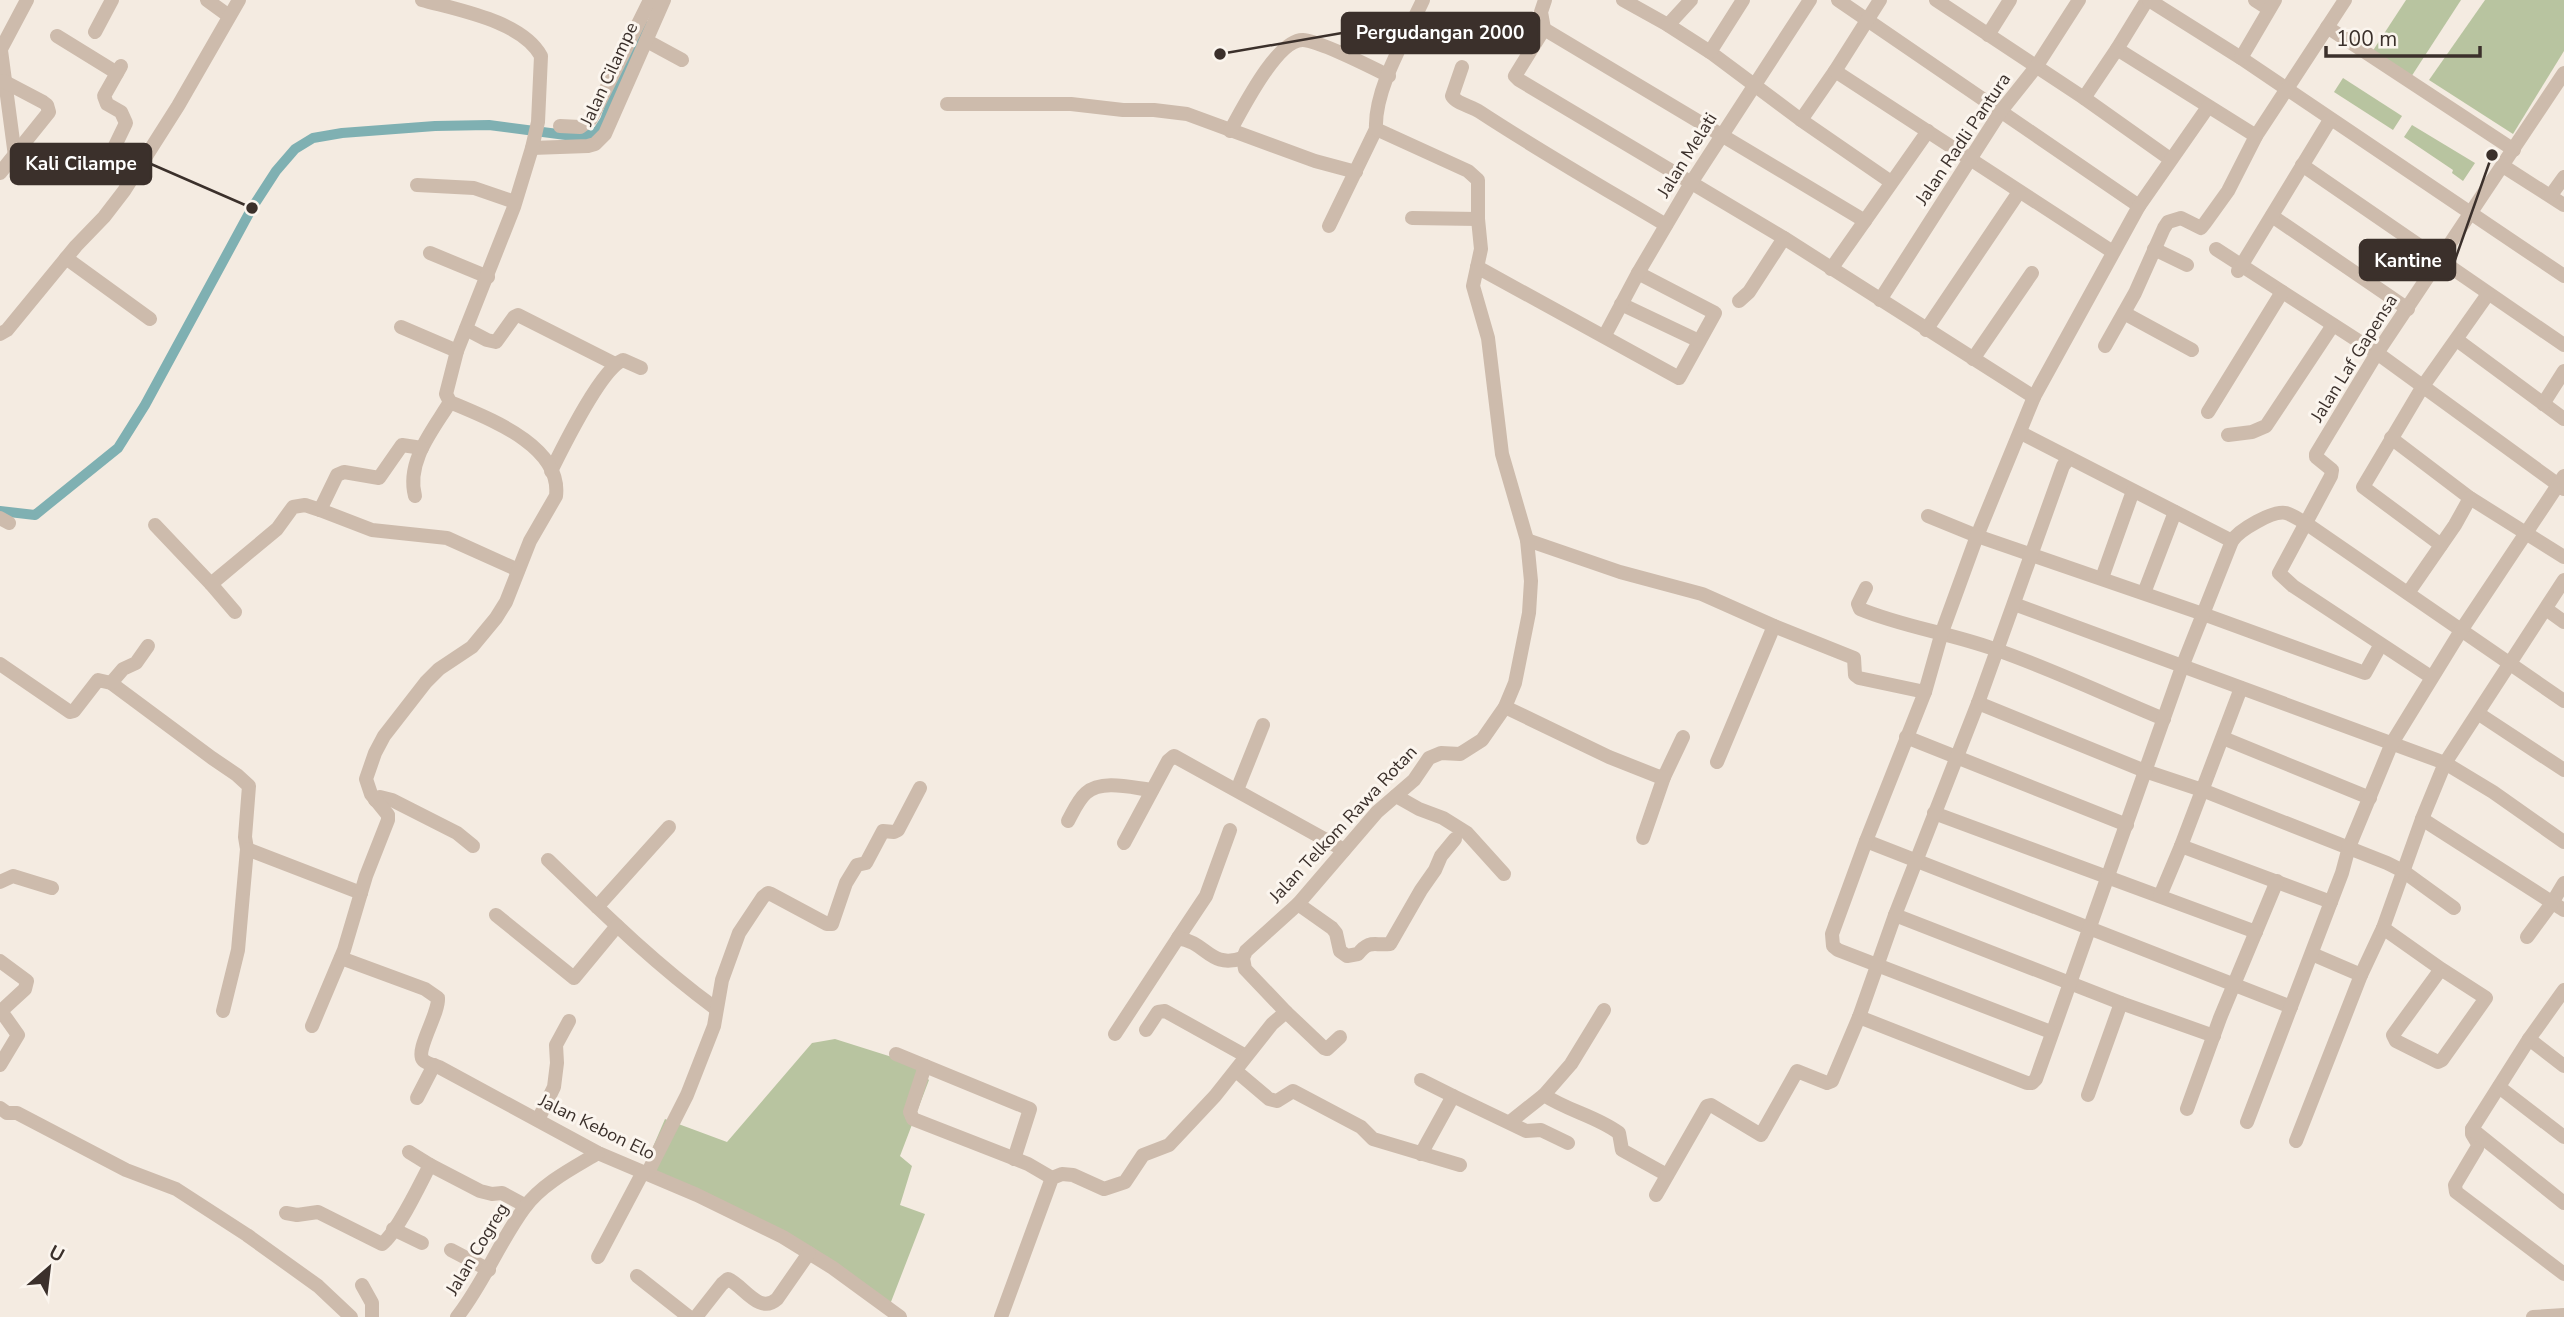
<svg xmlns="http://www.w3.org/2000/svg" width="2564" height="1317" font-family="'Nunito Sans',sans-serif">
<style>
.green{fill:#b8c4a0}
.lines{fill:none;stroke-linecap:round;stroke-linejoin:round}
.canal{stroke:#7fb0b2;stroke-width:10}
.minor{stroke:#cdbbac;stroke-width:14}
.labels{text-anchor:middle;stroke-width:6;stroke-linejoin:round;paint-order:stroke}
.street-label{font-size:18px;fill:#3b302b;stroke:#fbf5ee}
.leader{fill:none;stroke:#3b302b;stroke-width:2.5}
.callout-dot{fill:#3b302b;stroke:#fbf5ee;stroke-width:2.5}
.callout{fill:#3b302b;stroke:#3b302b;stroke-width:2.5}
.callout-label{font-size:19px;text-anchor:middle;font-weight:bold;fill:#fff}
</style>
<rect width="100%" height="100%" fill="#f4ebe1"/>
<!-- green -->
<g class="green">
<path d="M 2406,0 L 2461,0 L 2411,77 L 2372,52 Z"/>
<path d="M 2485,0 L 2564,0 L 2564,51 L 2513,134 L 2429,80 Z"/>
<path d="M 2343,78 L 2402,116 L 2393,130 L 2334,92 Z"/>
<path d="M 2412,125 L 2475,163 L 2463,181 L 2452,173 L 2453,170 L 2404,137 Z"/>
<path d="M 835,1039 L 911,1063 L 929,1080 L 900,1156 L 912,1166 L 900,1205 L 925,1214 L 889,1307 L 854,1282 L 643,1170 L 665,1119 L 727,1142 L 812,1043 Z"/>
</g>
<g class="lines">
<!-- canal -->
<path class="canal" d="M 0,511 L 35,515 L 118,448 L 145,405 L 252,208 L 276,171 L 295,149 L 313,138 L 342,133 L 435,126 L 489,125 L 581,137 L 598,131 L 605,120 L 623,70 L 646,26"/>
<!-- minor -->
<g class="minor">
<path d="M 207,0 L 229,16"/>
<path d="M 1545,0 L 1541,12 L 1544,29 L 1515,76 L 1519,80 L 1784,238 L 2034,397"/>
<path d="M 1623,0 L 1668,25 L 1691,0"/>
<path d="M 1838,0 L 2139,206"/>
<path d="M 1936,0 L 2084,98 L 2170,159"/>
<path d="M 2147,0 L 2117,49 L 2256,136"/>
<path d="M 2149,0 L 2241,58 L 2564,276"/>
<path d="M 2255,0 L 2269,9"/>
<path d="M 1668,25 L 1710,52 L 1801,120 L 1835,71 L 1880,0"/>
<path d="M 2327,27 L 2514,150"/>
<path d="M 1544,29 L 1865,221"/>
<path d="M 95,32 L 112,0"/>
<path d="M 1988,35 L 2010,0"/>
<path d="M 57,36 L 117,73"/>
<path d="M 647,41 L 682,60"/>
<path d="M 0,43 L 15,156"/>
<path d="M 1,49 L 27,0"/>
<path d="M 1710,52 L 1743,0"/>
<path d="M 2241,58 L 2275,0"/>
<path d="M 121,66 L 104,96 L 107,104 L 121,112 L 126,123 L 112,152 L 115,156 L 137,169"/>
<path d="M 1462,67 L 1452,96 C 1457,104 1471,106 1480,112 C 1541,152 1604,188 1666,225"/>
<path d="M 1835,71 L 2113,252"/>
<path d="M 2084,98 L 2117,49"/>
<path d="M 947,104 L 1071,104 L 1123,110 L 1154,110 L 1187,114 L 1315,161 L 1356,172"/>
<path d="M 1801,120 L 1891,182"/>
<path d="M 560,126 L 580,127 L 591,119 L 650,0"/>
<path d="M 1230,131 C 1242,110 1277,39 1303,40 C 1320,41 1371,67 1389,76"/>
<path d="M 532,148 L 588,146 L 595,144 L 605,134 L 664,0"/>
<path d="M 2302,165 L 2564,345"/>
<path d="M 2503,166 L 2564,205"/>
<path d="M 0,173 L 49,112 L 47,105 L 43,102 L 3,81"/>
<path d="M 417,185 L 474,188 L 515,202"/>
<path d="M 2551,195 L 2564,177"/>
<path d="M 2272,216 L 2408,309"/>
<path d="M 1412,218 L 1478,219"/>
<path d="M 1329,226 L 1376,129"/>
<path d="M 2154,249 L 2187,265"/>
<path d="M 2216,249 L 2377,353 L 2564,489"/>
<path d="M 430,253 L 488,277"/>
<path d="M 66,258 L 150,319"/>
<path d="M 1477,267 L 1679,378 L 1715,313 L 1638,273"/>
<path d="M 1831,269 L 1928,131"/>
<path d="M 2238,271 L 2330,120"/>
<path d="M 1880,300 L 2001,111 L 2036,67 L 2079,0"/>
<path d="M 1739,301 L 1749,292 L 1784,238"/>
<path d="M 1621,304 L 1699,341"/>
<path d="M 2124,313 L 2192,350"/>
<path d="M 401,327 L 457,351"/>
<path d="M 466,329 L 487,340 L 496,342 L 514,317 L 518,315 L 615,364"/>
<path d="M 1926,330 L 2019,192"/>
<path d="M 0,334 L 7,330 L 76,246 L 104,217 L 124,191 L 178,106 L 239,0"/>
<path d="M 1605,335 L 1638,273 L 1691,183 L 1810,0"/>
<path d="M 2457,340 L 2564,419"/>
<path d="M 2105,346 L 2135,293 L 2164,228 L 2168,222 L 2181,218 L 2201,228 L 2205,223 L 2228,191 L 2256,136 L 2345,0"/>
<path d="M 1973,359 L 2032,273"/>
<path d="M 2543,404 L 2564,371"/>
<path d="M 2208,412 L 2282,292"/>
<path d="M 2021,433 L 2232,541"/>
<path d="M 2228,435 L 2252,432 L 2266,426 L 2333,325"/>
<path d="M 2391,438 L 2470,498 L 2564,557"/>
<path d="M 551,471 C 563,447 601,369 623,360 L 641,368"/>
<path d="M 415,496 C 406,461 433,430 450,402"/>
<path d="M 320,510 L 372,530 L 447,538 L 518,570"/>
<path d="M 1928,516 L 1977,536 L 2203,614 L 2365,673 L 2380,646"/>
<path d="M 0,518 L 9,523"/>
<path d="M 155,525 L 211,584"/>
<path d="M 1527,540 L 1620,572 L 1702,594 L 1774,626 L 1854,658 L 1855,675 L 1859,678 L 1925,692"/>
<path d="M 2441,545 L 2363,487 L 2423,386 L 2488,294"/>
<path d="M 2102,578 L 2133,491"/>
<path d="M 1866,588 L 1858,604 L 1860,609 C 1903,627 1950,633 1994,649 C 2052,669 2108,696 2164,719"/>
<path d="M 2144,593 L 2175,512"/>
<path d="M 2408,593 L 2455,525 L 2470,498"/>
<path d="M 2014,604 L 2445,763 L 2493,792 L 2564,842"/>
<path d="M 2546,609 L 2564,622"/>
<path d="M 235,612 L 211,584 L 277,529 L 293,507 L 305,505 L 320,510 L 337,475 L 344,472 L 379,478 L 402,445 L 422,448"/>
<path d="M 0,664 L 70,712 L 74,711 L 98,680 L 111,683 L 212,758 L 237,775 L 249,786 L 245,837 L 247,849 L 361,893"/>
<path d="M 2431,677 L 2293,586 L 2279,573 L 2331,476 L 2332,470 L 2316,457 L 2316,454 L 2377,353 L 2564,73"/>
<path d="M 111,683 L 123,669 L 136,663 L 148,646"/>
<path d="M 1978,703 L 2145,771 L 2202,790 L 2387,863 L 2403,871 L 2454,908"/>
<path d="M 1505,707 L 1609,757 L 1657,776 L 1664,777 L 1683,737"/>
<path d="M 2479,714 L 2564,770"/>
<path d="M 1906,737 L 2127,825"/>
<path d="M 2223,738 L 2370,798"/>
<path d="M 1717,762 L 1774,626"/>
<path d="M 1237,790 L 1263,725"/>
<path d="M 1396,796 L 1419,809 L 1443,818 L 1467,833 L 1504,874"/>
<path d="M 375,800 L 380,797 L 392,800 L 457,833 L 473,846"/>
<path d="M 1934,813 L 2256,932"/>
<path d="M 2422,819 L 2564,910"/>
<path d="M 1068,821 C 1073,812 1078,800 1086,793 C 1102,779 1133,788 1152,790"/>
<path d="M 1643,838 L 1664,777"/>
<path d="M 1866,841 L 2291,1007"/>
<path d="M 1124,843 L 1168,761 L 1174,756 L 1344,850"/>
<path d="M 2181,846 L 2331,902"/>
<path d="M 548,860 C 602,912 655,964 715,1008"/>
<path d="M 0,882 L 13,876 L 52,888"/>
<path d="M 2160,896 L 2181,846 L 2241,688"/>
<path d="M 1298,904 L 1332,928 L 1336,933 L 1340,951 L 1347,956 L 1358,954 C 1370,939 1374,946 1390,944 L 1421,890 L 1435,870 L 1441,856 L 1455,839"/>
<path d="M 597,907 L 669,827"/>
<path d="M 496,915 L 574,978 L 617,926"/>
<path d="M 1895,915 L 2121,1003 L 2214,1036"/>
<path d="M 2383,928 L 2441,969 L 2486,998 L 2442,1060 L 2438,1062 L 2396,1041 L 2393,1035 L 2441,969"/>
<path d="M 2527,937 L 2552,903 L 2564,883"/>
<path d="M 1178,938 L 1206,896 L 1230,830"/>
<path d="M 2312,954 L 2361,975"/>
<path d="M 341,958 L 425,989 L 438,998 C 439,1014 415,1050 423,1060 C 427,1064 434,1065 439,1067 L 598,1153 L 697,1195 L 783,1237 L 833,1268 L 900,1317"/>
<path d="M 0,961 L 27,981 L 25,989 L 1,1011 L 18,1035 L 0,1065"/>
<path d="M 223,1011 L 238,950 L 247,849"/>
<path d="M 1286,1012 L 1324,1048 L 1327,1049 L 1340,1037"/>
<path d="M 1859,1017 L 2027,1083 L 2032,1083 L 2036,1079 L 2182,667 L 2232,541 C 2239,530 2273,510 2286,513 C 2293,515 2300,520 2307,524 L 2564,701"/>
<path d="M 312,1026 L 344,950 L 366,876 L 388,820 L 388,815 L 371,794 L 366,779 L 375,753 L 384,736 L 426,682 L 439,669 L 472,647 L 496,618 L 506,602 L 530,541 L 556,496 C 562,445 487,418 450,402 L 446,394 L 457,351 L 514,207 L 532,148 L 538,122 L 541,56 C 522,21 458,10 422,0"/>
<path d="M 1146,1030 L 1158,1012 L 1165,1011 L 1246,1056"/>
<path d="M 2051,1032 L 1838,950 L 1833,946 L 1832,934 L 1866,841 L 1925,692 L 1942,632 L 1977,536 L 2034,397 L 2139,206 L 2208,107"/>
<path d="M 1115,1034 L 1178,938 C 1208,943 1209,969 1243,958"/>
<path d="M 2529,1039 L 2564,1066"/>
<path d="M 896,1054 L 1030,1109 L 1014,1159"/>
<path d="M 925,1066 L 910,1112 L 913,1119 L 1028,1164 L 1052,1178"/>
<path d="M 1236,1071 L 1269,1099 L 1277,1101 L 1293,1091 L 1361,1127 L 1373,1139 L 1460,1165"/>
<path d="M 1421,1080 L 1453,1096"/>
<path d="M 2499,1087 L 2564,1137"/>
<path d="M 1544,1095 C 1568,1111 1596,1116 1619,1133 L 1622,1150 L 1667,1175"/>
<path d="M 2088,1095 L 2121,1003"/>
<path d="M 417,1098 L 434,1065"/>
<path d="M 0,1108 L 7,1113 L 17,1113 L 126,1170 L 176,1189 L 247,1235 L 318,1286 L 351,1317"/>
<path d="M 2187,1109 L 2220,1018 L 2277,881"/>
<path d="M 538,1120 L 554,1087 L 557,1063 L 556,1045 L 569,1021"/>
<path d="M 1510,1122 L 1544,1095 L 1571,1064 L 1604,1010"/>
<path d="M 2247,1122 L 2342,873 L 2349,847 L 2392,743 L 2462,629 L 2564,476"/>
<path d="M 2472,1129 L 2472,1134 L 2478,1144 L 2477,1148 L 2455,1185 L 2456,1192 L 2564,1274"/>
<path d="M 2472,1129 L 2529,1039 L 2564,990"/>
<path d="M 2473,1130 L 2564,1203"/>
<path d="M 2296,1141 L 2361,975 L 2383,928 L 2422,819 L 2445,763 L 2564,580"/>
<path d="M 409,1152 L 430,1165"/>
<path d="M 1421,1154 L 1453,1096 L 1526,1131 L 1541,1130 L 1568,1143"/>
<path d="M 647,1174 L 687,1095 L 714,1026 L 722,980 L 739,933 L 763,897 L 768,893 L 771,894 L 827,924 L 832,924 L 846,883 L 857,865 L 866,863 L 883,831 L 894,832 L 898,830 L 920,788"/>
<path d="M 1656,1195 L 1707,1106 L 1711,1105 L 1761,1135 L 1797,1071 L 1827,1083 L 1832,1081 L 1859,1017 L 1895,915 L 1978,703 L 2063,466 L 2069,458"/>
<path d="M 286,1213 L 297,1215 L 318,1212 L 382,1244 C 397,1233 420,1184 430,1165 L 480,1191 L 492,1194 L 502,1193 L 526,1206"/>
<path d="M 393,1229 L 422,1243"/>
<path d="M 451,1250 L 489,1270"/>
<path d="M 598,1257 L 643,1172"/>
<path d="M 637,1276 L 689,1317"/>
<path d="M 362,1285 L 372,1303 L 372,1317"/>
<path d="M 457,1317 C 484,1283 499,1242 525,1207 C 543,1183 573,1168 598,1153"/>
<path d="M 696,1317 L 722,1284 L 728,1279 C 744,1286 759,1315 777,1299 L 809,1253"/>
<path d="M 1001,1317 L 1052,1178 L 1062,1174 L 1073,1175 L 1104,1189 L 1125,1182 L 1143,1155 L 1169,1145 L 1215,1096 L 1272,1024 L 1286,1012 L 1245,969 L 1243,958 L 1246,951 L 1298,904 L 1377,812 L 1414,780 L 1429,758 L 1441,753 L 1460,754 L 1482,740 L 1505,707 L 1515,683 L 1529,613 L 1531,581 L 1527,540 L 1502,454 L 1488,338 L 1473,286 L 1481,249 L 1478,219 L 1478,180 L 1468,171 L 1376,129 C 1374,89 1406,37 1423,0"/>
<path d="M 2533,1317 L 2564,1315"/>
</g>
</g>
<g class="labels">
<!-- street labels -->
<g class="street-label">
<text transform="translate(609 74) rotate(-65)" y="6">Jalan Cilampe</text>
<text transform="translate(1963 139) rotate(-56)" y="6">Jalan Radli Pantura</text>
<text transform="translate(1687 155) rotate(-58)" y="6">Jalan Melati</text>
<text transform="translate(2354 358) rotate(-58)" y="6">Jalan Laf Gapensa</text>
<text transform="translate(1343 824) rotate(-47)" y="6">Jalan Telkom Rawa Rotan</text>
<text transform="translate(597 1127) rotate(26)" y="6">Jalan Kebon Elo</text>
<text transform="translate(477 1249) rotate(-59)" y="6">Jalan Cogreg</text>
</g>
</g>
<!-- callouts -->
<path class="leader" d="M1220 54L1342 33M252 208L151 164M2492 155L2455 260"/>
<g class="callout-dot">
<circle cx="1220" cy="54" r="7"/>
<circle cx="252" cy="208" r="7"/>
<circle cx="2492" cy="155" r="7"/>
</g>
<g class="callout">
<rect x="1342" y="13" width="197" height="40" rx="7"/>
<rect x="11" y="144" width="140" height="40" rx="7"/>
<rect x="2360" y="240" width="95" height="40" rx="7"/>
</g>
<g class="callout-label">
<text x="1440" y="39">Pergudangan 2000</text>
<text x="81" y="170">Kali Cilampe</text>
<text x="2408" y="267">Kantine</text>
</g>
<!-- north arrow -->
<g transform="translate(49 1268) rotate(28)" stroke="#fbf5ee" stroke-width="5" paint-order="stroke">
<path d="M0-5L12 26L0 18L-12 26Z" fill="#3b302b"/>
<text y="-10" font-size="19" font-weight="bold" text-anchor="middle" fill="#3b302b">U</text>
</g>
<!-- scale -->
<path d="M2326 46v10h154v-10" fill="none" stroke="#3b302b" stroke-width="3.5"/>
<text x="2336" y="46" font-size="21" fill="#3b302b" stroke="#fbf5ee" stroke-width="5" paint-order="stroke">100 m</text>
</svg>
